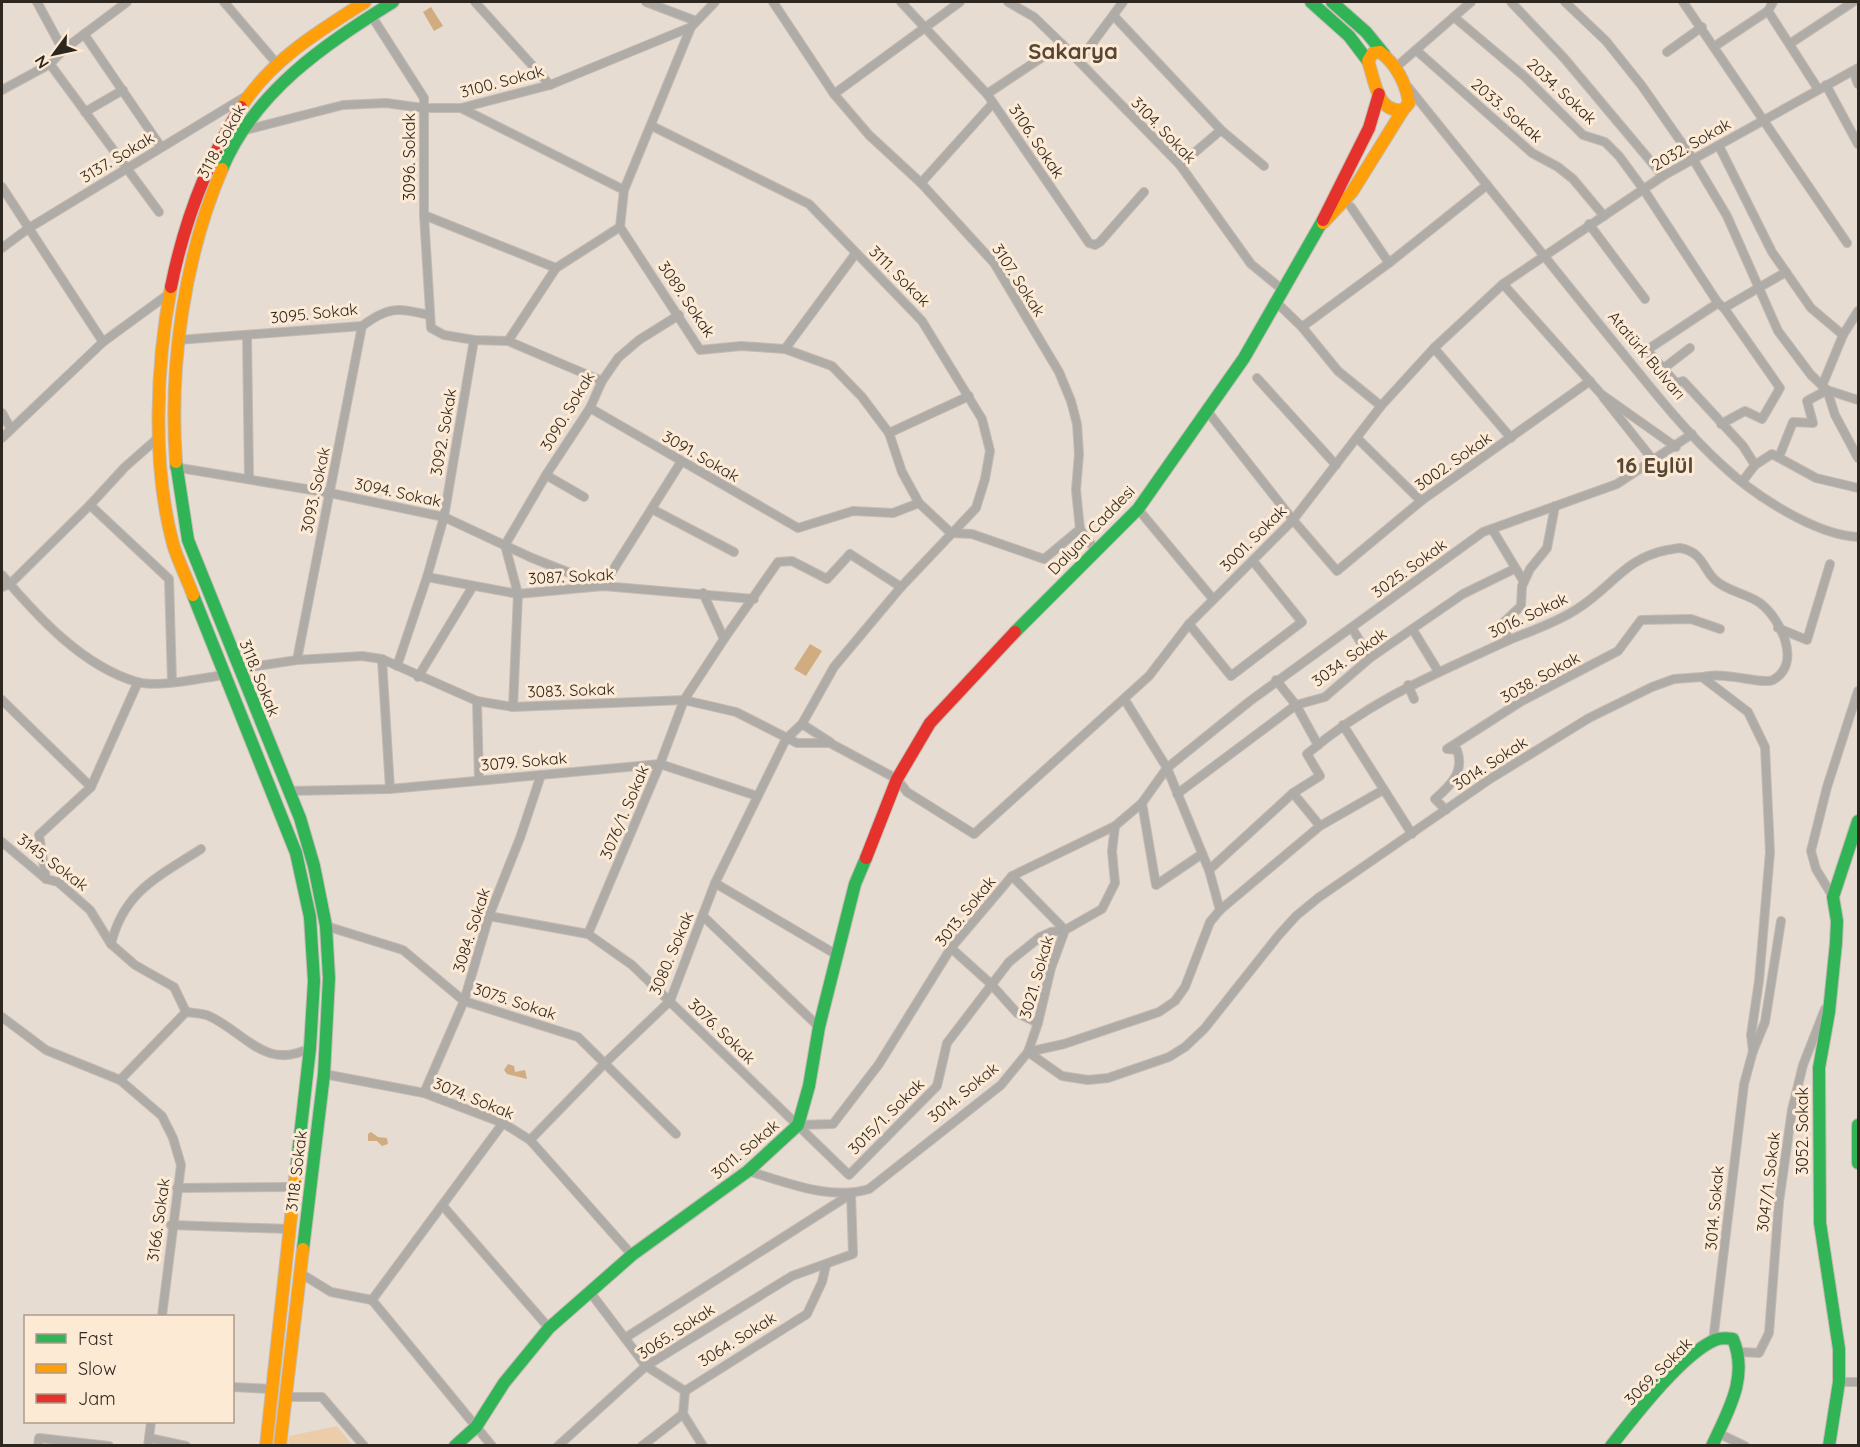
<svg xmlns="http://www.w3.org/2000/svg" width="1860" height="1447" font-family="Quicksand,sans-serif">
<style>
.green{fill:#eccdaa}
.water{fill:#d1ac80}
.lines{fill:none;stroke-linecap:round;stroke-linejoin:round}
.street-casing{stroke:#c4bbb3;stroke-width:10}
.fast-casing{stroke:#c4bbb3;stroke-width:14}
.slow-casing{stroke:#c4bbb3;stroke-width:14}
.jam-casing{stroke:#c4bbb3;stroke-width:14}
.street{stroke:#afaba6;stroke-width:8}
.fast{stroke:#30b455;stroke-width:12}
.slow{stroke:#ff9f0a;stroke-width:12}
.jam{stroke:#e5322d;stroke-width:12}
.labels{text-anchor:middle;stroke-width:6;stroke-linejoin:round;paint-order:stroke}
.street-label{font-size:16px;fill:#2e2720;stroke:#fdead5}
.district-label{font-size:22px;font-weight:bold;fill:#564635;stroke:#fdead5}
</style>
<rect width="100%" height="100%" fill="#e7dcd1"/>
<!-- green -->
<path class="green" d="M 337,1426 L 352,1445 L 288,1445 L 289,1436 Z"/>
<!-- water -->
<g class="water">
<path d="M 431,7 L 443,26 L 434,31 L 423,12 Z"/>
<path d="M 810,644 L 822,651 L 806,676 L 794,669 Z"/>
<path d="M 508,1064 L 514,1066 L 515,1072 L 525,1070 L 527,1079 L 507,1074 L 504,1070 Z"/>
<path d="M 371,1132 L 378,1137 L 387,1138 L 388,1144 L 382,1146 L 377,1141 L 368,1141 L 368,1134 Z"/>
</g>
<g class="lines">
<defs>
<g id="street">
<path d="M 37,2 L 63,50"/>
<path d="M 224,2 L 278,65"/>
<path d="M 475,2 L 550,85"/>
<path d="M 646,2 L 696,21"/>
<path d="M 773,2 L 834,94 L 869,135 L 921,183 L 994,263 L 1059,372 L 1071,401 L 1077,424 L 1079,454 L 1076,490 L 1080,529"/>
<path d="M 901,2 L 987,94 L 1089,243 L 1095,245 L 1100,242 L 1144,192"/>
<path d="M 1008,2 L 1034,17 L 1062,44 L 1180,165 L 1251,264 L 1284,291"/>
<path d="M 1511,2 L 1564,58 L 1663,176"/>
<path d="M 1565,2 L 1606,41 L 1642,86 L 1693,159 L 1727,216 L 1778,331 L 1811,375 L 1827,390 L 1835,415 L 1858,458"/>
<path d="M 1683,2 L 1847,243"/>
<path d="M 1773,2 L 1768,11 L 1818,89"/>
<path d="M 371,15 L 424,98 L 424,215 L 431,328 L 444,335 L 474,340 L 508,341 L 602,381"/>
<path d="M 1114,16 L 1221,130 L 1264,166"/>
<path d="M 1454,17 L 1525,77 L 1583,135 L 1605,142 L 1619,156 L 1644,190 L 1718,303 L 1724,308 L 1780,388 L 1762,419 L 1745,411 L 1721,424"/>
<path d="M 691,27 L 624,190 L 620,227 L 700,350 L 741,346 L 785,349 L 832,366 L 862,397 L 889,433 L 902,472 L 919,503 L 951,533 L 972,534 L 1044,559 L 1080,529"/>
<path d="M 84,34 L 161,147"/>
<path d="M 1791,43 L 1853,2"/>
<path d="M 1715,46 L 1768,11"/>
<path d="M 1416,50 L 1532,153 L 1558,167 L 1573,179 L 1604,216"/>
<path d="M 1667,52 L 1702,27"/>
<path d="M 1079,61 L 1123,2"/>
<path d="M 50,64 L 159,212"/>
<path d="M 1395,68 L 1471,2"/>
<path d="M 1853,71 L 1858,84"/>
<path d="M 1826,85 L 1858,144"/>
<path d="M 1408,87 C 1473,168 1538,249 1603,329 C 1641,375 1679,426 1723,466 C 1754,495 1815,535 1858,537"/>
<path d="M 2,90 L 50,64 L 63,50 L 127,2"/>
<path d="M 834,94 L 960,2"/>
<path d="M 987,94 L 1062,44"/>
<path d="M 461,108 L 624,190"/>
<path d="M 85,112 L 123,90"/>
<path d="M 652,126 L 809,204 L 922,321 L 982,419 L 990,451 L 985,479 L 976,508 L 901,587 L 834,667 L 802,724 L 830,742"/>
<path d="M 242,131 L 343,105 L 386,103 L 423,108 L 461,108 L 550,85 L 691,27 L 715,2"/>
<path d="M 1719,146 L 1772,252 L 1811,308 L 1843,335"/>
<path d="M 1180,165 L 1221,130"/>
<path d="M 921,183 L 993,103"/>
<path d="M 2,187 L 103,342"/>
<path d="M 1351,207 L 1389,263"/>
<path d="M 424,215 L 556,268"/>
<path d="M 1589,224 L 1645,299"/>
<path d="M 2,248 L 29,228 L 248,95"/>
<path d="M 1503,284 L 1601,394 L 1676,447"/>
<path d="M 1277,303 L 1302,327 L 1338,371 L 1381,406"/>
<path d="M 1718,303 L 1647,350 L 1676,383 L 1683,381 L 1743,446 L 1755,465"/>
<path d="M 1724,308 L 1786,272"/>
<path d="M 1302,327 L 1389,263 L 1487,185"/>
<path d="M 247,335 L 249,479"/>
<path d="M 178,340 L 362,326 C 389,306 397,308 429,315"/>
<path d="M 508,341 L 556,268 L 620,227"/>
<path d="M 1434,348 L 1511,438"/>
<path d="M 785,349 L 856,253"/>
<path d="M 1664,368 L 1690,348"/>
<path d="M 1257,378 L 1336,465"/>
<path d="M 1822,386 L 1843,335 L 1858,311"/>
<path d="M 1603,397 L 1653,460"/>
<path d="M 590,408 L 798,528 L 853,511 L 893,513 L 919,503"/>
<path d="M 1208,412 L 1293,520 L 1337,571 L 1421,501 L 1590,381"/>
<path d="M 2,413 L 11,429"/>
<path d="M 889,433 L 969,396"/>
<path d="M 2,438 L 103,342 L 170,293"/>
<path d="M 1357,438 L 1421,501"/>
<path d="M 1779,457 L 1793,422 L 1813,423 L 1807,401 L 1827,390 L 1858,400"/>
<path d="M 174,467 L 330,493 L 444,517 L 532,558 L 603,586"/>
<path d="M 546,475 L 584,497"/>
<path d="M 1742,482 L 1755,465 L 1772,454 L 1816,478 L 1858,488"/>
<path d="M 90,505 L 169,579 L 172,681"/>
<path d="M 652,509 L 734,552"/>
<path d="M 1138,509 L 1213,599"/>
<path d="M 1080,529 L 1096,551"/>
<path d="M 1492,529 L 1524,582"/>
<path d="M 505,545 L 546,475 L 590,408 L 602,381 L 618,358 L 639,340 L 679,315"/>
<path d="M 505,545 L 518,594 L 513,707"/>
<path d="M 2,575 C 37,616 82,666 137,682 C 159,688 201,678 224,675"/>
<path d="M 427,577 L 518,594 L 603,586 L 754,599"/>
<path d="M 603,586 L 681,462"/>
<path d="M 2,587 L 10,584 L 90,505 L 125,467 L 158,438"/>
<path d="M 703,593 L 724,639 L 778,562 L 792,561 L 827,579 L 850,554 L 901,587"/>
<path d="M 1189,624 L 1231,676 L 1302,622 L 1253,561"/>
<path d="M 1352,628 L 1370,658"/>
<path d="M 1778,628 L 1807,640 L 1830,564"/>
<path d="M 1413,630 L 1438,671"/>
<path d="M 1509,640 L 1502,624 L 1521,606 L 1522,586 L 1530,569 L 1547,548 L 1555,506"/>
<path d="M 382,659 L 390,789"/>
<path d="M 297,660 L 362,326"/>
<path d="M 397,666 L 427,577 L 444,517 L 474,340"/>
<path d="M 238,669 L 297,660 L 362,656 L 382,659 L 477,701 L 513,707 L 684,700 L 736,712 L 797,743 L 830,743 L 897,779 L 907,792 L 974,834 L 1149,676 L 1189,624 L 1293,520 L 1381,406 L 1434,348 L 1503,284 L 1663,176 L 1858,68"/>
<path d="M 418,677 L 473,586"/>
<path d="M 1276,680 L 1296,705 L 1318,745"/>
<path d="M 1408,685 L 1414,699"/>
<path d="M 2,700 L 91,787"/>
<path d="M 1125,700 L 1167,768 L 1209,870 L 1220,910"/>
<path d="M 477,701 L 479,780"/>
<path d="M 1343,725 L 1412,834"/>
<path d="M 288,791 L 390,789 L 660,764 L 757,796"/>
<path d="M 1293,793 L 1320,826"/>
<path d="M 1177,794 L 1296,705 L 1325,697 L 1370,658 L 1463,594 L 1514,569"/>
<path d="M 1142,803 L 1156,885 L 1202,854"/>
<path d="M 1446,810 L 1435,799 C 1450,786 1465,772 1457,750 L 1447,749 L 1522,701 L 1618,651 L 1641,620 L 1691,619 L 1720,629"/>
<path d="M 2,842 L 46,879 L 58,882 L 90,910 L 111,944 L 135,965 L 174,987 L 186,1012"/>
<path d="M 1209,870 L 1293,793 L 1320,776 L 1307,754 C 1370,700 1433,675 1507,641 C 1530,631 1556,623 1577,609 C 1611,588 1625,558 1667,550 C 1670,550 1676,548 1680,548 C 1703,552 1703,569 1715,580 C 1728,592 1746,593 1760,603 C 1780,618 1803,663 1773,680 C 1763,685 1724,671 1702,677"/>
<path d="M 1012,876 L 1065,930"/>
<path d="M 46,879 L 39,835 L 91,787 L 138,682"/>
<path d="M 715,883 L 837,955"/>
<path d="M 1833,897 L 1816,869 L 1811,851 L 1827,787 L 1858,691"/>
<path d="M 489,916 L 588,934 L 632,965 L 849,1175 L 937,1086 L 947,1043 L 1009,962 L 1040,937 L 1051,932 L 1065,930"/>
<path d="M 704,917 L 819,1027"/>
<path d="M 326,926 L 403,950 L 464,1001 L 578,1037 L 676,1134"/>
<path d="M 588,934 L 660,764 L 684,700 L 724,639"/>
<path d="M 111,944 C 124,891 158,877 201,849"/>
<path d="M 951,948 L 991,984 L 1017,1013 L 1038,1023"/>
<path d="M 186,1012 C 193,1013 203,1013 209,1016 C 246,1033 265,1071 310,1048"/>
<path d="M 2,1017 L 46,1050 L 120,1080 L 162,1116 L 173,1138 L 181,1165 L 162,1316"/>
<path d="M 1753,1051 L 1765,1022 L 1781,921"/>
<path d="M 1028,1052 L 1062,1076 L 1088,1080 L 1108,1078 L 1169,1057 L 1185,1047 L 1205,1028 L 1278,936 L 1296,916 L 1318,898 L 1490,779 L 1589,718 L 1652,687 L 1674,679 L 1702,677 L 1748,712 L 1765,747 L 1770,852 L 1759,981 L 1751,1035 L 1753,1051 L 1744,1084 L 1713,1341"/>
<path d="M 1028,1052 L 1064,1044 L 1159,1012 L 1175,1001 L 1185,987 L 1210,922 L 1220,910 L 1320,826 L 1383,790"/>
<path d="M 324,1074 L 424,1093 L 503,1123 L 530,1140 L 632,1255"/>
<path d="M 120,1080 L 186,1012"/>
<path d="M 424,1093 L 464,1001 L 489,916 L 520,838 L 541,775"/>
<path d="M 798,1125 L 833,1124 L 879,1064 L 951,948 L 1012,876 L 1115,826 L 1142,803 L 1167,768 L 1250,701 L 1483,532 L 1617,484 L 1692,434"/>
<path d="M 530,1140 L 604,1064 L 670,1001 L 715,883 L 786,739 L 802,724"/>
<path d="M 748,1171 C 786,1182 830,1201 869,1189 L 1001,1085 L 1028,1052 L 1038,1023 L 1051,968 L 1065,930 L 1102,909 L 1115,883 L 1112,851 L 1115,826"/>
<path d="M 177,1188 L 294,1187"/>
<path d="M 443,1206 L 549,1328"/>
<path d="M 171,1225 L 289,1229"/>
<path d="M 300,1273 L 331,1292 L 372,1300"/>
<path d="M 590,1292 L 646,1366 L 685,1391 L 683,1414 L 703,1446"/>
<path d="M 372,1300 L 503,1123"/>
<path d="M 372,1300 L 492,1446"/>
<path d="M 625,1338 L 851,1194"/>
<path d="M 1741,1352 L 1759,1353 L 1769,1333 L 1779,1202 L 1792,1110 L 1803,1065 L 1825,1009"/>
<path d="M 1839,1382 L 1858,1382"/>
<path d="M 232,1387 L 271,1389"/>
<path d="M 685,1391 L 807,1314 L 822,1282 L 826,1265"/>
<path d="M 285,1397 L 322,1397 L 364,1446"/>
<path d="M 1718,1433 L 1745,1446"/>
<path d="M 149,1438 L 186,1446"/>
<path d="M 38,1446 L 39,1438 L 109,1446"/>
<path d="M 148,1446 L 151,1422"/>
<path d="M 558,1446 L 646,1366 L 792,1276 L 853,1254 L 851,1194"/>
<path d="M 642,1446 L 683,1414"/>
</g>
<g id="fast">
<path d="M 1311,2 L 1349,36 L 1368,61"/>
<path d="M 1332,2 L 1366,32 L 1384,54"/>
<path d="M 222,169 C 255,91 324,45 393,2"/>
<path d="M 176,462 L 188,540 L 300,818 L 314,866 L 326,926 L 329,978 L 324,1074 L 303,1249"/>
<path d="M 193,595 L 296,853 L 310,917 L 314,981 L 310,1048 L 296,1171"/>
<path d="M 1015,632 L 1138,509 L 1244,358 L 1323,220"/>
<path d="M 1858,1125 L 1858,1163"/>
<path d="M 455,1446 L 476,1427 L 504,1383 L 549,1328 L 632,1255 L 748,1171 L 798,1125 L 809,1086 L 819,1027 L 855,884 L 866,858"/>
<path d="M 1611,1446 C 1633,1418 1682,1354 1715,1340 C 1720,1338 1727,1338 1733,1339 C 1749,1377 1728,1411 1712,1446"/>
<path d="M 1829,1446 L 1839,1382 L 1839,1349 L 1820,1223 L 1819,1068 L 1829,1012 L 1836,943 L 1837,921 L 1833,897 L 1858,821"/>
</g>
<g id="slow">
<path d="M 1380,52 C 1396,64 1406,83 1409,103 L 1403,110 C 1377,113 1375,81 1368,61 L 1373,53 Z"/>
<path d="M 241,107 C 271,60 319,31 365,2"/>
<path d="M 1323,223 L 1352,192 L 1403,110"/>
<path d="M 171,287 C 156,366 152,466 173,544 C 178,561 187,578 193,595"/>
<path d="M 176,462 C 169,365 184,258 222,169"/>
<path d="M 266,1446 L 296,1171"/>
<path d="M 280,1446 L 303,1249"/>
</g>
<g id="jam">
<path d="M 1323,220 L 1369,128 L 1379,94"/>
<path d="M 171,287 C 184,222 206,163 241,107"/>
<path d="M 866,858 L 897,779 L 930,723 L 1015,632"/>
</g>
</defs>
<!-- street casing -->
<use href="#street" class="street-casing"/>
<!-- fast casing -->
<use href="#fast" class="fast-casing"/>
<!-- slow casing -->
<use href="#slow" class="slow-casing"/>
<!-- jam casing -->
<use href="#jam" class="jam-casing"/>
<!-- street -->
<use href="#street" class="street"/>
<!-- fast -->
<use href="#fast" class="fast"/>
<!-- slow -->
<use href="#slow" class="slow"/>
<!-- jam -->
<use href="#jam" class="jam"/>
</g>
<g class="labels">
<!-- street labels -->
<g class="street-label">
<text transform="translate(502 81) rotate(-15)" y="6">3100. Sokak</text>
<text transform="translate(1562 91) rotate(43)" y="6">2034. Sokak</text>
<text transform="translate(1507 110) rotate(41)" y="6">2033. Sokak</text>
<text transform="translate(1164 130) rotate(46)" y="6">3104. Sokak</text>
<text transform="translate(221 141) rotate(-61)" y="6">3118. Sokak</text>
<text transform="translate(1037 141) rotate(56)" y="6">3106. Sokak</text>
<text transform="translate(1691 144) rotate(-30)" y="6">2032. Sokak</text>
<text transform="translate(117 157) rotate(-31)" y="6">3137. Sokak</text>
<text transform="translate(409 157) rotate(-90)" y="6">3096. Sokak</text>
<text transform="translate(900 276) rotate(45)" y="6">3111. Sokak</text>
<text transform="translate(1019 280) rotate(57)" y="6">3107. Sokak</text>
<text transform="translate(687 299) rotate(56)" y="6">3089. Sokak</text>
<text transform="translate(314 313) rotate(-6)" y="6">3095. Sokak</text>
<text transform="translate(1647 355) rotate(50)" y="6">Atatürk Bulvarı</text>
<text transform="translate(567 411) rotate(-59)" y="6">3090. Sokak</text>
<text transform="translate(443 432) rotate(-80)" y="6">3092. Sokak</text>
<text transform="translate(701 456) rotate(30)" y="6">3091. Sokak</text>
<text transform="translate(1453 461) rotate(-35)" y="6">3002. Sokak</text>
<text transform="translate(315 490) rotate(-78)" y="6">3093. Sokak</text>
<text transform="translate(398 492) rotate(12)" y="6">3094. Sokak</text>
<text transform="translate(1091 530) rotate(-46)" y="6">Dalyan Caddesi</text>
<text transform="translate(1253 538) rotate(-45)" y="6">3001. Sokak</text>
<text transform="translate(1409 568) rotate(-36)" y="6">3025. Sokak</text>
<text transform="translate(571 576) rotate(-3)" y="6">3087. Sokak</text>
<text transform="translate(1528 615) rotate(-25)" y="6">3016. Sokak</text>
<text transform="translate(1349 657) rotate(-36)" y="6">3034. Sokak</text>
<text transform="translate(1540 677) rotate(-29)" y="6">3038. Sokak</text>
<text transform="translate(260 678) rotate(68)" y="6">3118. Sokak</text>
<text transform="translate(571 690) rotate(-2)" y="6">3083. Sokak</text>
<text transform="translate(524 761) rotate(-5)" y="6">3079. Sokak</text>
<text transform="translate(1490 763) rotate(-33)" y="6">3014. Sokak</text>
<text transform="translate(624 812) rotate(-67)" y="6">3076/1. Sokak</text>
<text transform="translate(53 862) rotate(37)" y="6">3145. Sokak</text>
<text transform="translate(965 911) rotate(-51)" y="6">3013. Sokak</text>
<text transform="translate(471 930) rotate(-72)" y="6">3084. Sokak</text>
<text transform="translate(671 953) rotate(-67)" y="6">3080. Sokak</text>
<text transform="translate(1036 977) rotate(-74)" y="6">3021. Sokak</text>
<text transform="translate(515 1001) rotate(18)" y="6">3075. Sokak</text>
<text transform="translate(722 1031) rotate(44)" y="6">3076. Sokak</text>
<text transform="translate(963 1092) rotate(-39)" y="6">3014. Sokak</text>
<text transform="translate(474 1098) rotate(22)" y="6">3074. Sokak</text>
<text transform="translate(886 1116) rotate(-45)" y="6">3015/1. Sokak</text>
<text transform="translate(1802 1131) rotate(-90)" y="6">3052. Sokak</text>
<text transform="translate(745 1149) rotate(-40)" y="6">3011. Sokak</text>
<text transform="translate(296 1171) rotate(-83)" y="6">3118. Sokak</text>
<text transform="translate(1768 1182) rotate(-83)" y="6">3047/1. Sokak</text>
<text transform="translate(1714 1208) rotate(-85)" y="6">3014. Sokak</text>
<text transform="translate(158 1220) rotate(-82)" y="6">3166. Sokak</text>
<text transform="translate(676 1331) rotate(-33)" y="6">3065. Sokak</text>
<text transform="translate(737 1339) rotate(-32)" y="6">3064. Sokak</text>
<text transform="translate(1658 1371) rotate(-45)" y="6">3069. Sokak</text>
</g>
<!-- district labels -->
<g class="district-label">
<text x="1073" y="59">Sakarya</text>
<text x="1655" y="473">16 Eylül</text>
</g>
</g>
<!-- border -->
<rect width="1860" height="1447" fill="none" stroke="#2e2720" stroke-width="6"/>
<!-- legend -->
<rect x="24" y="1315" width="210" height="108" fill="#fdead5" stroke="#aa9c8d" stroke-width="1.5"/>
<rect x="36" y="1334" width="30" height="9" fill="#30b455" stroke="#aa9c8d" stroke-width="1.5"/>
<text x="78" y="1345" font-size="18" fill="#2e2720">Fast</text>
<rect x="36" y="1364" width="30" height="9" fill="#ff9f0a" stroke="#aa9c8d" stroke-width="1.5"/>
<text x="78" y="1375" font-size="18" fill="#2e2720">Slow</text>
<rect x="36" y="1394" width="30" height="9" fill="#e5322d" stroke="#aa9c8d" stroke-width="1.5"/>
<text x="78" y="1405" font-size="18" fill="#2e2720">Jam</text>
<!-- north arrow -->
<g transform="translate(54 54) rotate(237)" stroke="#fdead5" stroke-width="4.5" paint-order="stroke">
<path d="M0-4.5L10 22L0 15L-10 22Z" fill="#2e2720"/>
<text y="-9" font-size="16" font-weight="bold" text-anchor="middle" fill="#2e2720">N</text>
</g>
</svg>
